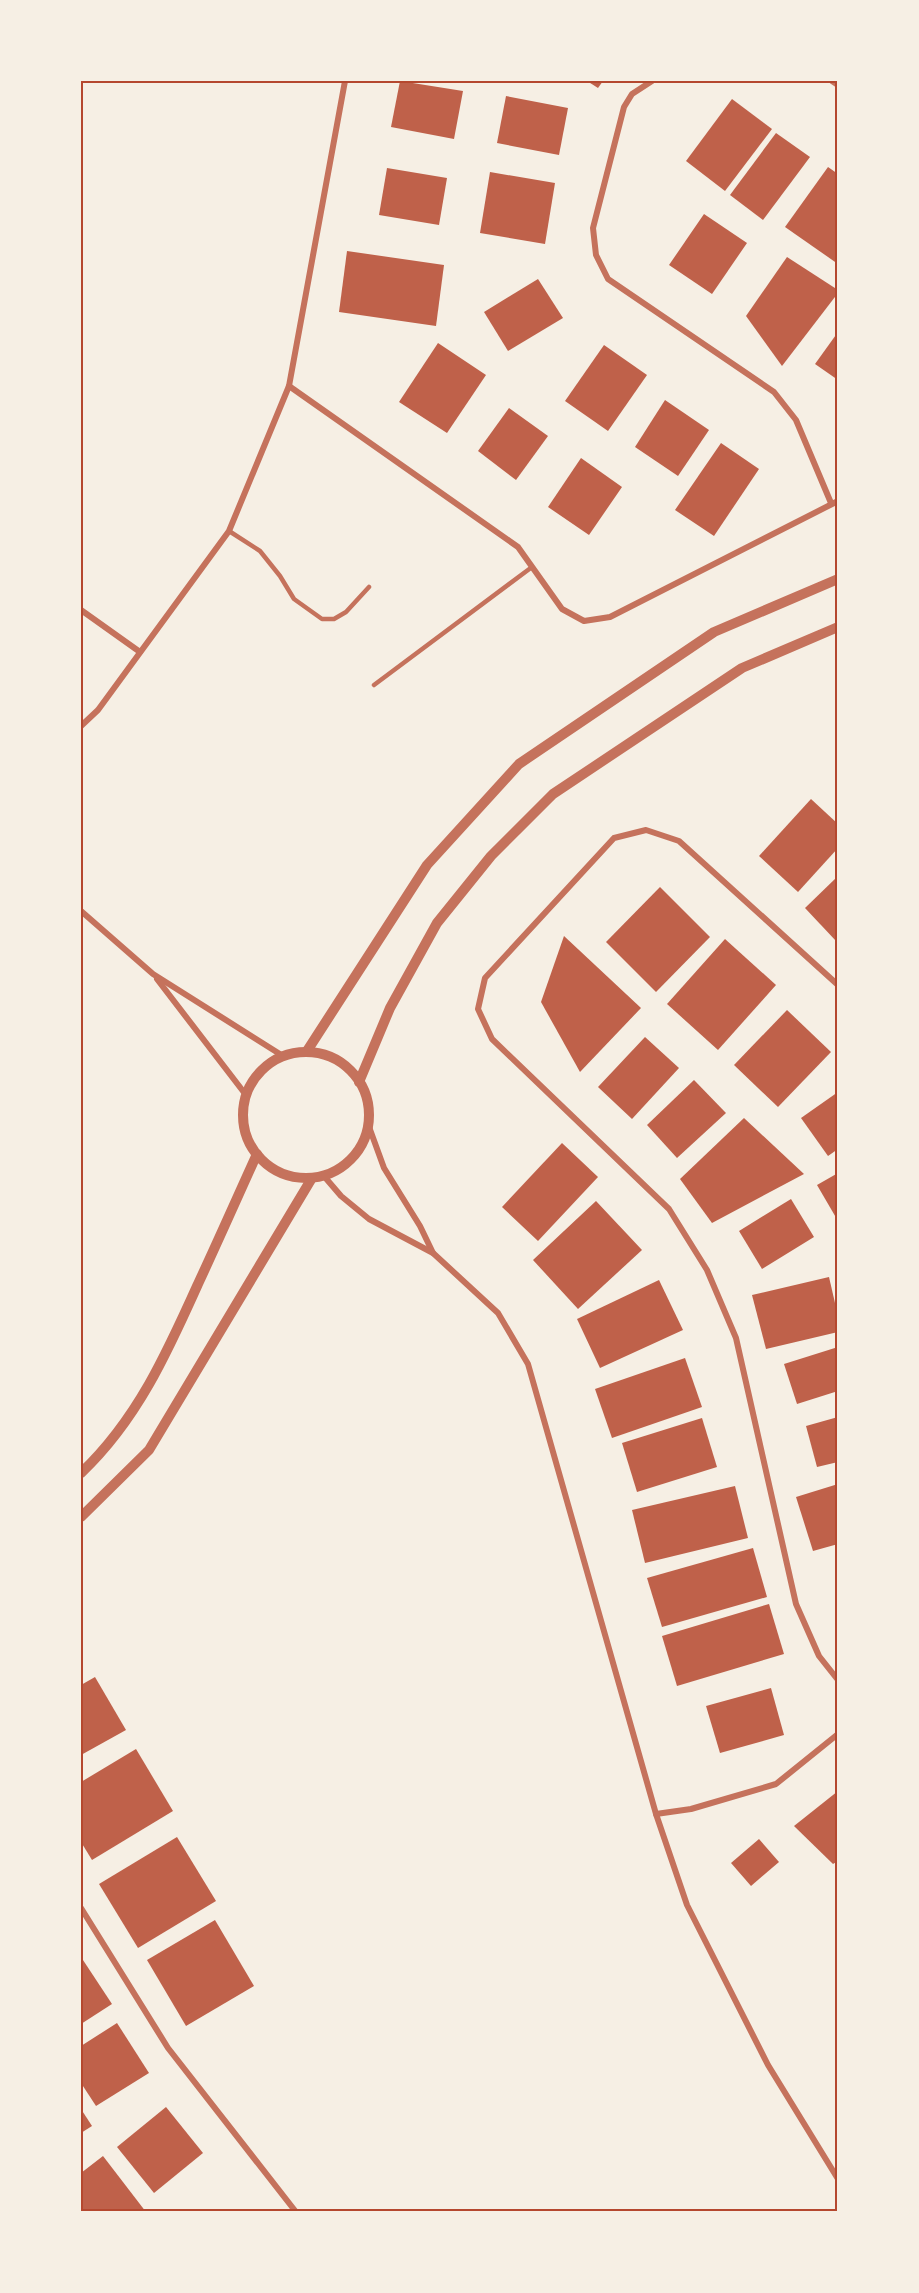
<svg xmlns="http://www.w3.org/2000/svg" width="919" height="2293" font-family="'Fira Sans',sans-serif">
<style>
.building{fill:#bf614a}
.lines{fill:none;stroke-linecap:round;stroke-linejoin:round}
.service{stroke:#c5725c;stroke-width:4.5}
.minor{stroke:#c5725c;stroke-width:6}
.tertiary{stroke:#c5725c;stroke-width:10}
.neatline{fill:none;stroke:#b5482f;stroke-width:2}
</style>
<rect width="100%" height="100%" fill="#f6efe4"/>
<!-- building -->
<g class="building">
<path d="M 400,81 L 463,91 L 454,139 L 391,127 Z"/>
<path d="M 587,81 L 603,81 L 598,88 Z"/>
<path d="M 506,96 L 568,108 L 559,155 L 497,143 Z"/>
<path d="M 732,99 L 772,129 L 725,191 L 686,161 Z"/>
<path d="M 776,133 L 810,157 L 763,220 L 730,195 Z"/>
<path d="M 828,167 L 838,174 L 838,264 L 785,227 Z"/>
<path d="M 387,168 L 447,178 L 439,225 L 379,215 Z"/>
<path d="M 490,172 L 555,183 L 545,244 L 480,233 Z"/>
<path d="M 704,214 L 747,243 L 712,294 L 669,265 Z"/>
<path d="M 347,251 L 444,265 L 436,326 L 339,312 Z"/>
<path d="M 787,257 L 838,290 L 838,293 L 782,366 L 746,316 Z"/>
<path d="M 538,279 L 563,318 L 508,351 L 484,312 Z"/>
<path d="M 838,332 L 838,380 L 815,364 Z"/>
<path d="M 438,343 L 486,375 L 447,433 L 399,402 Z"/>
<path d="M 604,345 L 647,375 L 608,431 L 565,401 Z"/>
<path d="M 665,400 L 709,430 L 678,476 L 635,447 Z"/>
<path d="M 509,408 L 548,436 L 516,480 L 478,451 Z"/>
<path d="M 721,443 L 759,469 L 714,536 L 675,510 Z"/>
<path d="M 581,458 L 622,487 L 589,535 L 548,507 Z"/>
<path d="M 811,799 L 838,824 L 838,848 L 798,892 L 759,856 Z"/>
<path d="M 838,876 L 838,940 L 836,941 L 805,908 Z"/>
<path d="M 660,887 L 710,937 L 656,992 L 606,942 Z"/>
<path d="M 564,936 L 641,1008 L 580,1072 L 541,1002 Z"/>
<path d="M 725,939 L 776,985 L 718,1050 L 667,1004 Z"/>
<path d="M 787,1010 L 831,1052 L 778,1107 L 734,1065 Z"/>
<path d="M 645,1037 L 679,1068 L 632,1119 L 598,1087 Z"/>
<path d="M 694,1080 L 726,1113 L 677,1158 L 647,1125 Z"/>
<path d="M 838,1092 L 838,1149 L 828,1156 L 801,1118 Z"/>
<path d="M 744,1118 L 804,1174 L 712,1223 L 680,1179 Z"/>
<path d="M 562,1143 L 598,1177 L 538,1241 L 502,1207 Z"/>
<path d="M 838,1173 L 838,1221 L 817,1185 Z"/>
<path d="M 791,1199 L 814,1237 L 762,1269 L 739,1231 Z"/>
<path d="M 596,1201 L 642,1250 L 578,1309 L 533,1260 Z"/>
<path d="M 829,1277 L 838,1316 L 838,1332 L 766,1349 L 752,1295 Z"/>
<path d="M 659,1280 L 683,1330 L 600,1368 L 577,1319 Z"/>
<path d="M 838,1347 L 838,1391 L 797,1404 L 784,1364 Z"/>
<path d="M 685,1358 L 702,1407 L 612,1438 L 595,1389 Z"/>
<path d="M 838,1417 L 838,1462 L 817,1467 L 806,1426 Z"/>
<path d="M 702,1418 L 717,1467 L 637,1492 L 622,1443 Z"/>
<path d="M 838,1484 L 838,1544 L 813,1551 L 796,1497 Z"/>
<path d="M 735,1486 L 748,1538 L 645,1563 L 632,1510 Z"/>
<path d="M 753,1548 L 767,1597 L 662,1627 L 647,1578 Z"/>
<path d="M 769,1604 L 784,1654 L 677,1686 L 662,1636 Z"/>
<path d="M 95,1677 L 126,1730 L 81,1755 L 81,1685 Z"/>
<path d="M 771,1688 L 784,1735 L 720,1753 L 706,1706 Z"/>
<path d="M 136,1749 L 173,1811 L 92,1860 L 81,1842 L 81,1782 Z"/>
<path d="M 838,1791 L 838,1861 L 833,1864 L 794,1826 Z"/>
<path d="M 177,1837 L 216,1901 L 138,1948 L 99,1884 Z"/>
<path d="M 759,1839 L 779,1862 L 751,1886 L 731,1863 Z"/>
<path d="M 215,1920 L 254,1986 L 186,2026 L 147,1960 Z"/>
<path d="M 81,1957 L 112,2004 L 81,2024 Z"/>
<path d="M 117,2023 L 149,2073 L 96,2106 L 81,2083 L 81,2046 Z"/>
<path d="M 166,2107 L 203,2153 L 154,2193 L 117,2147 Z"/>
<path d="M 81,2109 L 92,2126 L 81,2133 Z"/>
<path d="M 103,2156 L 146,2212 L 81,2212 L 81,2173 Z"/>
</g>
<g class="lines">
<!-- service -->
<g class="service">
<path d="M 229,531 L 260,551 L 280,576 L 294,599 L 322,619 L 334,619 L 346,612 L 369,587"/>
<path d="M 374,685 L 532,567"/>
</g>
<!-- minor -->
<g class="minor">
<path d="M 652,81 L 632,94 L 624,107 L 593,228 L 596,255 L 608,279 L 774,392 L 796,420 L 831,503"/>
<path d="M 832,81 L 838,85"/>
<path d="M 289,386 L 518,547 L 562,609 L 584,621 L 610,617 L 838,501"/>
<path d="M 81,610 L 140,652"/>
<path d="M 81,726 L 98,710 L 229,531 L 289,386 L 345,81"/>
<path d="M 81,911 L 153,974 L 283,1056"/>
<path d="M 157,979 L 246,1095"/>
<path d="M 838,985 L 679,841 L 646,830 L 614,838 L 485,978 L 478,1009 L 492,1039 L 669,1209 L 707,1270 L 736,1338 L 796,1604 L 819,1656 L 838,1680"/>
<path d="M 368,1124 L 384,1168 L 420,1226 L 433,1253"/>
<path d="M 323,1175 L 341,1196 L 369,1219 L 433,1253 L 498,1313 L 528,1364 L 656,1814 L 687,1905 L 768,2065 L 838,2179"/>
<path d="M 656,1814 L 691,1809 L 776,1784 L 838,1734"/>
<path d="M 81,1908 L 168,2048 L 296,2212"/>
</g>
<!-- tertiary -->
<g class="tertiary">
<path d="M 307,1051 L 427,865 L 519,764 L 714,632 L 838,579"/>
<circle cx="306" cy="1115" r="63"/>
<path d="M 359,1082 L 390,1008 L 437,923 L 491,856 L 553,794 L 742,668 L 838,627"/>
<path d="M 81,1473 C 137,1420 167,1353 198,1284 C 218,1241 237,1198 257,1154"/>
<path d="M 81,1517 L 149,1450 L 312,1178"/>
</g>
</g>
<!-- border -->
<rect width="919" height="2293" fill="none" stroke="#f6efe4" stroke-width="165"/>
<rect x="82" y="82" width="754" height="2128" class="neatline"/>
</svg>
